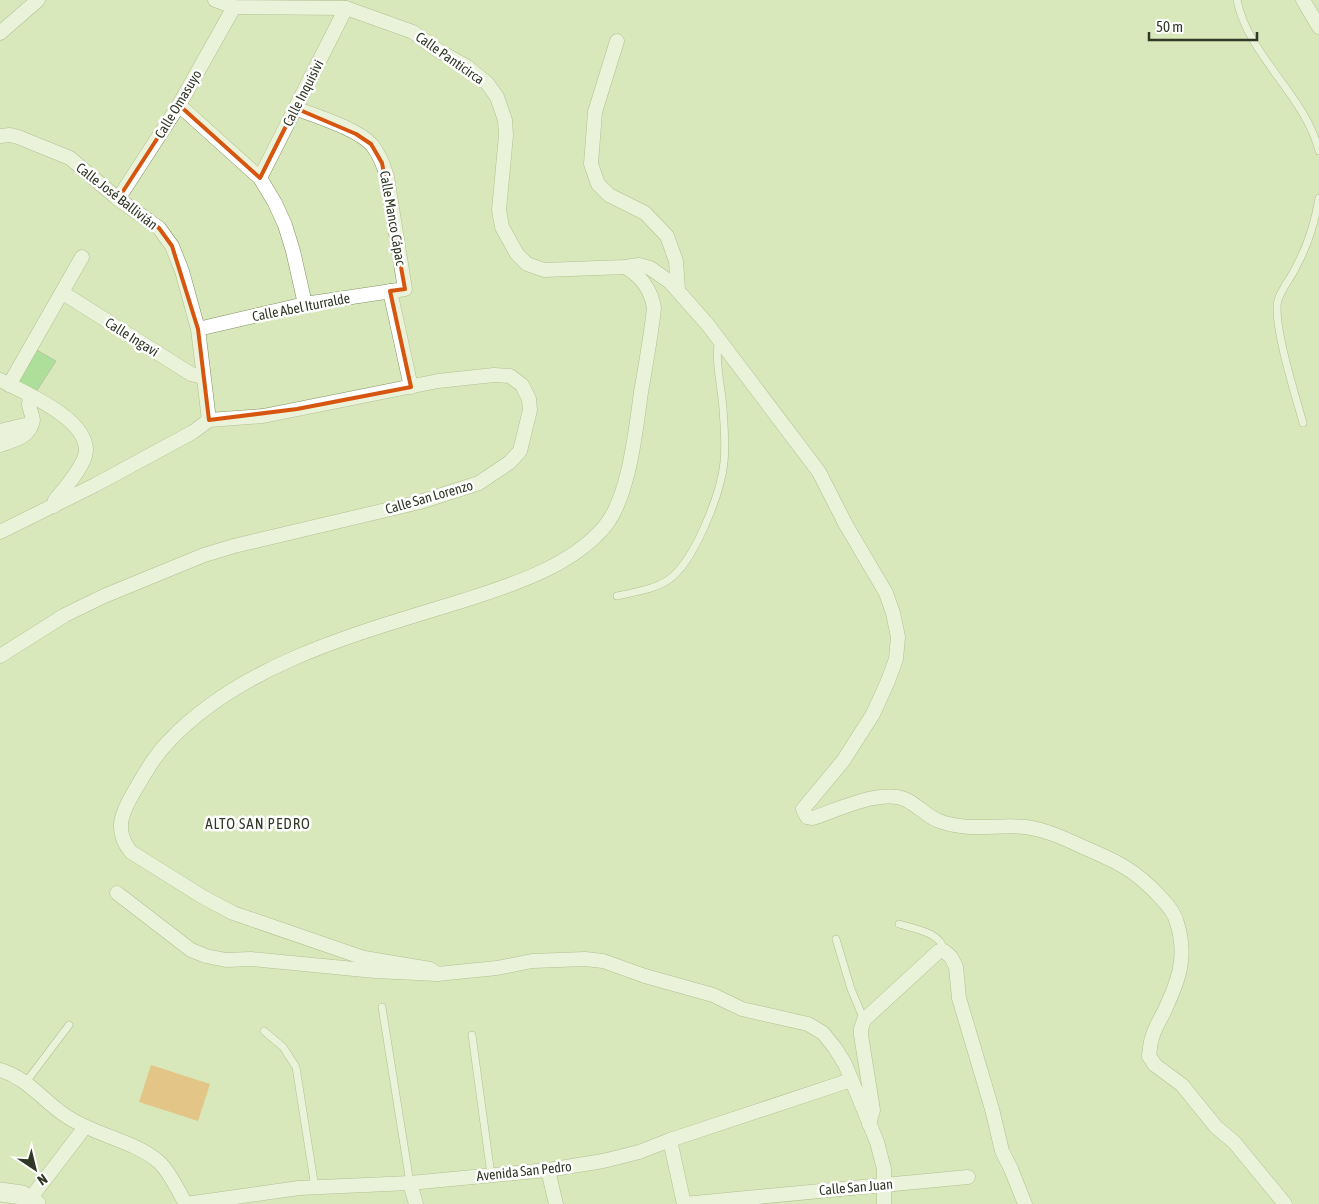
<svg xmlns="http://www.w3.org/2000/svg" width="1319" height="1204" font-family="'Asap Condensed',sans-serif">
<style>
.grass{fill:#ed9c4a}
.building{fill:#78d274;stroke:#83a481}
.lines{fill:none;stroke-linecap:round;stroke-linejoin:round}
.lane-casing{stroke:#839166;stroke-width:8}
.street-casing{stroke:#839166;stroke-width:15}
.secondary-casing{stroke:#839166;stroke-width:20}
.lane{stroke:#fff;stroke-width:7}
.street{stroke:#fff;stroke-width:14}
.secondary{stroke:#fff;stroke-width:19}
.marked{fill:none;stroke:#d6560f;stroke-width:4;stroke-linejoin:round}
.labels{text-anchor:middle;stroke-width:5;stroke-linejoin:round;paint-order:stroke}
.street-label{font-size:14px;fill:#323826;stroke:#fff}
.neighbourhood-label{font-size:15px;letter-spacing:1px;fill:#323826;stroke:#fff}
</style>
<rect width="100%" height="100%" fill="#d8e8ba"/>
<!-- grass -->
<path class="grass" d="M 151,1065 L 210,1084 L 198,1121 L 139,1102 Z"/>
<!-- building -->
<path class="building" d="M 33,348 L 56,361 L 34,395 L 11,382 Z"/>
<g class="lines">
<defs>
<g id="lane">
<path d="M 1237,0 C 1248,56 1305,95 1319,151"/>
<path d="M 1303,423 C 1296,397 1272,323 1278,300 C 1282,288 1291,278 1296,267 C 1308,245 1315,222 1319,198"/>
<path d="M 617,596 C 634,592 653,590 668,580 C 694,563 721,493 724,462 C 726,445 724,426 723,409 C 722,390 714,357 719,341"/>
<path d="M 899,924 C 915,929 941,932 944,951"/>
<path d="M 836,939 L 851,989 L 864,1020"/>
<path d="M 382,1007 L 410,1183"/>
<path d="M 264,1031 L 283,1047 L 296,1067 L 315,1188"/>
<path d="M 472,1035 L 491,1175"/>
<path d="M 26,1082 L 69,1025"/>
</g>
<g id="street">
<path d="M 215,0 L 234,7 L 346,8 L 413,32 L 439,51 L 466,66 L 487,83 L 497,97 L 505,120 L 506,135 L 499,210 L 502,227 L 517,254 L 527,264 L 544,270 L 625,267 L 639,265 L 650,268 L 670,282 L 708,325 L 819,472 L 846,525 L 886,593 L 893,613 L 898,637 L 896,659 L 888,681 L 873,714 L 843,761 L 803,809 L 807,817 L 813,818 C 839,809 869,794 897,797 C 913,799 925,816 939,821 C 969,832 996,824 1026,827 C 1046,830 1064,838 1083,847 C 1116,861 1136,870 1161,898 C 1167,904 1175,914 1177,923 C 1188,958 1178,982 1163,1014 C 1159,1021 1154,1030 1152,1038 C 1150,1044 1150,1050 1149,1056 L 1155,1065 L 1182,1085 L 1216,1127 L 1234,1142 L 1285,1204"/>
<path d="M 1303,0 L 1319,27"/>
<path d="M 0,33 L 38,0"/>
<path d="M 617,41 L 595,112 L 591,164 L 598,184 L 609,195 L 645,213 L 667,236 L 676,261 L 678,290"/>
<path d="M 179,105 L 260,178 L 275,203 L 285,225 L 293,251 L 305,304"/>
<path d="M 0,136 L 10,135 L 18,137 L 70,158 L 118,199 L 159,228 L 172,246 L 182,271 L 198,329 L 209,420"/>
<path d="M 260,178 L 346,8"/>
<path d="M 118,199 L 179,105 L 234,7"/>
<path d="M 390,291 L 411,387"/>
<path d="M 63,293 L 191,374 L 203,377"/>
<path d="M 198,329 L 305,304 L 405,289 L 387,177 C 384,166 379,154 372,145 C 358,129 316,116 295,108"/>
<path d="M 0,380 C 25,393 87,418 86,451 C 85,466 64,489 55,500 L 54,506"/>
<path d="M 9,385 L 82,257"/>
<path d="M 0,431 L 25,425 L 28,428"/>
<path d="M 0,445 C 15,440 30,437 33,420 L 29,405 L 30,396"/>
<path d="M 0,532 L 95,485 L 193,432 L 209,420 L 263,416 L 438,381 L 494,375 L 510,376 L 522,385 L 529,399 L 530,410 L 520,451 L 510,462 L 479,483 L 420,502 L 234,546 L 204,555 L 104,596 L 65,615 L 0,656"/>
<path d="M 117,893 L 191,950 L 206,956 L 226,960 L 251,959 L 375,971 L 437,974 L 497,968 L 532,961 L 585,959 L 603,961 L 645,976 L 713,995 L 742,1009 L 808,1024 L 823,1033 L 835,1048 L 845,1064 L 877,1142 L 884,1169 L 884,1204"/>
<path d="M 437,974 L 430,969 L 364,958 L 233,913 L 203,897 L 131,852 C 113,830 122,812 135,790 C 145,773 155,755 169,741 C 245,661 363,632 465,600 C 512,585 572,566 605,526 C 629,497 636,429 641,392 C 646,364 651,336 654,308 C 651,289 641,276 625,267"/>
<path d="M 0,1070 C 28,1078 43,1101 66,1116 C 94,1135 135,1141 159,1162 C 170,1172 178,1191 186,1204"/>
<path d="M 869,1124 L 873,1110 L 861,1035 L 861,1029 L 864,1020 L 939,951 L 944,951 L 951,957 L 956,967 L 959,998 L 992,1109 L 1002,1151 L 1011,1169 L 1025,1204"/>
<path d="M 670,1140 L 684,1204"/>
<path d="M 548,1170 L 556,1204"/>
<path d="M 410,1183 L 416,1204"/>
<path d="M 30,1199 L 85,1127"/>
<path d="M 186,1204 L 299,1188 L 410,1183 L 548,1170 L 603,1161 L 639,1152 L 670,1140 L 851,1080"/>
<path d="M 684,1204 L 968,1177"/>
</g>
<path id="secondary" d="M 0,1192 L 22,1195 L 36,1204"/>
</defs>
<!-- lane casing -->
<use href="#lane" class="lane-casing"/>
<!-- street casing -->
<use href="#street" class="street-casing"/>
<!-- secondary casing -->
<use href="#secondary" class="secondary-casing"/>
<!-- lane -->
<use href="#lane" class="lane"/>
<!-- street -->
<use href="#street" class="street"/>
<!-- secondary -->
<use href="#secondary" class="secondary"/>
</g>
<!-- marked area -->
<path d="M0 0H1319V1204H0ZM 179,105 L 260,178 L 295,108 L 356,134 L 371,144 L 382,163 L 405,289 L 390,291 L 411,387 L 297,409 L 209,420 L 198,329 L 172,246 L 159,228 L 118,199 Z" fill="#d8e8ba" fill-opacity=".55" fill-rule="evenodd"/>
<path class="marked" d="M 179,105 L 260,178 L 295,108 L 356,134 L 371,144 L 382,163 L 405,289 L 390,291 L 411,387 L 297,409 L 209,420 L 198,329 L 172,246 L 159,228 L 118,199 Z"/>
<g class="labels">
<!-- street labels -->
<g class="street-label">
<text transform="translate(450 58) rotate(35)" y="5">Calle Panticirca</text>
<text transform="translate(303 93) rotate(-63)" y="5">Calle Inquisivi</text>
<text transform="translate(178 104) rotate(-59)" y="5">Calle Omasuyo</text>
<text transform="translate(117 196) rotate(38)" y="5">Calle José Ballivián</text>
<text transform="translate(393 218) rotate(80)" y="5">Calle Manco Cápac</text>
<text transform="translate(301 307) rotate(-11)" y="5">Calle Abel Iturralde</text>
<text transform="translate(132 337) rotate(32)" y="5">Calle Ingavi</text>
<text transform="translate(429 497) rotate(-16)" y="5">Calle San Lorenzo</text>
<text transform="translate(524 1171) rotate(-6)" y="5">Avenida San Pedro</text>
<text transform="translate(856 1187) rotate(-5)" y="5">Calle San Juan</text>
</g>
<!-- neighbourhood labels -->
<g class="neighbourhood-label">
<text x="258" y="829">ALTO SAN PEDRO</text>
</g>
</g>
<!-- north arrow -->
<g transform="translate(35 1169) rotate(145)" stroke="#ffffff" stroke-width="4" paint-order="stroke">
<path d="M0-4L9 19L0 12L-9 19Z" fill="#323826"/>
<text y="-8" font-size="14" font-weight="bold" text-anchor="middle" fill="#323826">N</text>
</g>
<!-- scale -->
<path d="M1149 32v8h108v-8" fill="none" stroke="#323826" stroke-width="2.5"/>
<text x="1156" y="32" font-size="15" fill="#323826" stroke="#ffffff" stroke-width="4" paint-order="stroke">50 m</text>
</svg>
